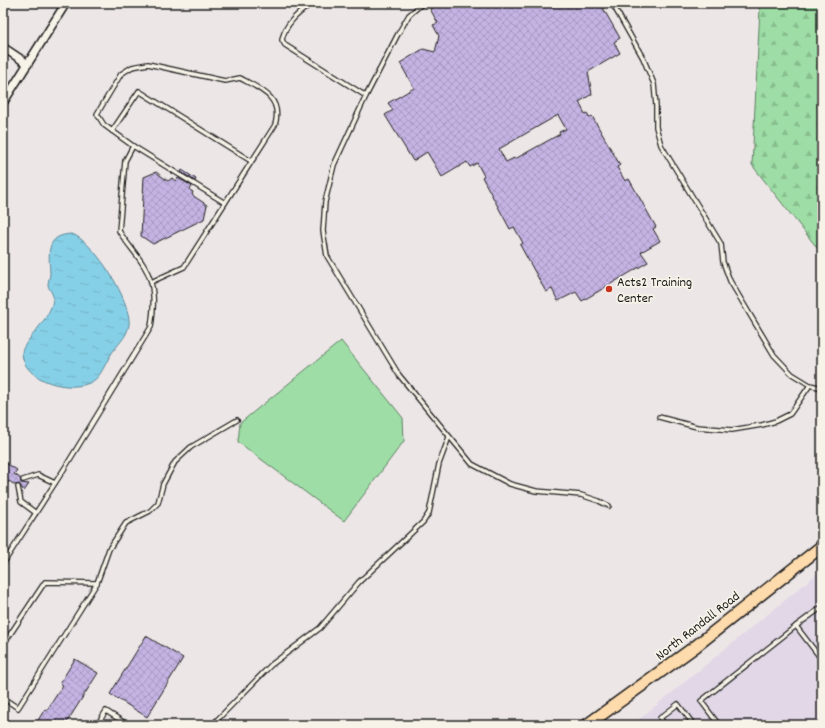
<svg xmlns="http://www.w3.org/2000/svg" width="825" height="728" font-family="Dekko,sans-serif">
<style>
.built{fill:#e1d7e6}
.green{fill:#9edea6;stroke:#5d7d61}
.forest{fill:url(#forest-firs);stroke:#5d7d61}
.water{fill:url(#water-ripples);stroke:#5c8896}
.building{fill:url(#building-cross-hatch);stroke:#1c1c1c;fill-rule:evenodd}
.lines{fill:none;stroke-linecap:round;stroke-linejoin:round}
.service-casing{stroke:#1c1c1c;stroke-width:6}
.minor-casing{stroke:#1c1c1c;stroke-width:10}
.primary-casing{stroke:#1c1c1c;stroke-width:14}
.service{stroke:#f7f3e8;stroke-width:3.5}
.minor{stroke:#f7f3e8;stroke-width:7}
.primary{stroke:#fedbac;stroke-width:11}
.poi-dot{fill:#c8321e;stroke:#f7f3e8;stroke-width:1.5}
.labels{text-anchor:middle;stroke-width:3.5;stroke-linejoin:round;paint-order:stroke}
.poi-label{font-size:14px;fill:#1c1c1c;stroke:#f7f3e8;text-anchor:start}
.street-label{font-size:14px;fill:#1c1c1c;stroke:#f7f3e8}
</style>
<defs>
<pattern id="forest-firs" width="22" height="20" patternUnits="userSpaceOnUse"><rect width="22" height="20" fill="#9edea6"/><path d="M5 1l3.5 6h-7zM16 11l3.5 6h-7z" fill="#88be8e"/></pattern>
<pattern id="water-ripples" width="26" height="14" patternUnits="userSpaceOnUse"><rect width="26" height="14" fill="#86d0e7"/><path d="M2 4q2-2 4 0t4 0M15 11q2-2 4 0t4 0" fill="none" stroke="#73b2c6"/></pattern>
<pattern id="building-cross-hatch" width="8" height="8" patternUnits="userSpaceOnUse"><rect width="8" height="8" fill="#c4b3e3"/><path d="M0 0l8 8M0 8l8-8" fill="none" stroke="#a899c2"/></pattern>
</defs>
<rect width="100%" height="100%" fill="#ede6e7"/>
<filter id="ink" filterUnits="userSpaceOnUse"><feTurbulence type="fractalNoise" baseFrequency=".025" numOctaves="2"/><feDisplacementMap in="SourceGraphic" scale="8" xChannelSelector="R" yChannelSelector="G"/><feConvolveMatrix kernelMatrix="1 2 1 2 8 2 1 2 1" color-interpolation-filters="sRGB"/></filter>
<g filter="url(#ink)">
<!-- built -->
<path class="built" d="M 822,570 L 822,725 L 632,725 Z"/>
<!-- green -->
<path class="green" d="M 341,341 L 403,418 L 404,441 L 344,521 L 238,442 L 240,423 Z"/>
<!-- forest -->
<path class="forest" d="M 752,3 L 822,3 L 822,254 L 752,165 L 760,9 Z"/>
<!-- water -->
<path class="water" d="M 72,234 C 95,242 132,302 129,325 C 127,338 116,345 110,356 C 105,364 101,376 93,381 C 73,394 23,382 22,353 C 22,342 51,320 53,299 C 54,294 49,290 48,285 C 48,281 50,277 50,273 C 49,253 45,235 72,234 Z"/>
<!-- building -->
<g class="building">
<path d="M 441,3 L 551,3 L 553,7 L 559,3 L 600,3 L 620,38 L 614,42 L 620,53 L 588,72 L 592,94 L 579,102 L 585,114 L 587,113 L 589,118 L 592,116 L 620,165 L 617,167 L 625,181 L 629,179 L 656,227 L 653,229 L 660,241 L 641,252 L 648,262 L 582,301 L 576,292 L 558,301 L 552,289 L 546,292 L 520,245 L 523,243 L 514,227 L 510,229 L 482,177 L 484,176 L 477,163 L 470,167 L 467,162 L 442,177 L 427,152 L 413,161 L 385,115 L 393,110 L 388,103 L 414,88 L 400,63 L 423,49 L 435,52 L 439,36 L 433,25 L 438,23 L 430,9 ZM 558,115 L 566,129 L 559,132 L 560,134 L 515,159 L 514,158 L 506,162 L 499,149 Z"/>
<path d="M 182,170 L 196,179 L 195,181 L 181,172 Z"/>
<path d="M 156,172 L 168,181 L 172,178 L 176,181 L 178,178 L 192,186 L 190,190 L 193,192 L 192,195 L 207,205 L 204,219 L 153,244 L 141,236 L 144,177 Z"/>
<path d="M 3,461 L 17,470 L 14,474 L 20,478 L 21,483 L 29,484 L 24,491 L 19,484 L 15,485 L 9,481 L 3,490 Z"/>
<path d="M 146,636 L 183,658 L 147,717 L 110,694 Z"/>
<path d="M 75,659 L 98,673 L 65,725 L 35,725 L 45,709 L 47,710 L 63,685 L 60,683 Z"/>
</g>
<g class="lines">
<defs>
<g id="service">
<path d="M 312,3 C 299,13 285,23 282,40 L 285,45 L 366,96"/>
<path d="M 423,3 L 409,15 L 398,34 L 366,96 L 334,165 L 325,202 L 323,231 L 327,256 L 399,375 L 472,464 L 510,484 L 536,491 L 581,495 L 599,501 L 609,506"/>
<path d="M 612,3 L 643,58 L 654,84 L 656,106 L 656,127 L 661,145 L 721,244 L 723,262 L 730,281 L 774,355 L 792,374 L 810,385 L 790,414 L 776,421 L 762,425 L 732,430 L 697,427 L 659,417"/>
<path d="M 112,131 L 139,91 L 251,161"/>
<path d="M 133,146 L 225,203"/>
<path d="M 810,385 L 822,388"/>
<path d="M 23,480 L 38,475 L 55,483"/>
<path d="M 18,487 L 21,502 L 36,513"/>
<path d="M 3,564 L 66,466 L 151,327 C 154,307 156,285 144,266 C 137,254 127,244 119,231 L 125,161 L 133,146 L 104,125 L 97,114 L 121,74 L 132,67 L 148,64 L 225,81 L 240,78 C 260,89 283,97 275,125 L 184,267 L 151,282"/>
<path d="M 97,583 L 109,549 L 126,523 L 150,511 L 158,503 L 163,484 L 175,462 L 191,447 L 237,420"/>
<path d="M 796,626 L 822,607"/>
<path d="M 3,645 L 45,582 L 97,583 L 18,708 L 3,698"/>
<path d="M 97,725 L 106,711 L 128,725"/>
<path d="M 212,725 L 271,665 L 320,628 L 359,582 L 423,522 L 429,513 L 439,464 L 449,437"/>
<path d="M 665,725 L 660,718 L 678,704 L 694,725"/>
<path d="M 719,725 L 701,701 L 796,626 L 822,660"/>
</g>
<g id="minor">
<path d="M 4,48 L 28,64"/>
<path d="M 3,103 L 66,3"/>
</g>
<path id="primary" d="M 587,725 L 696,646 L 822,546"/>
</defs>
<!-- service casing -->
<use href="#service" class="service-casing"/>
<!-- minor casing -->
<use href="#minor" class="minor-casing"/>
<!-- primary casing -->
<use href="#primary" class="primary-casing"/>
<!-- service -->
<use href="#service" class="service"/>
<!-- minor -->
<use href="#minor" class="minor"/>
<!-- primary -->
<use href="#primary" class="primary"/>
</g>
</g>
<!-- markers -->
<circle class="poi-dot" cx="609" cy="289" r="4"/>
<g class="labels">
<!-- poi labels -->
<g class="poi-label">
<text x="617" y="286">Acts2 Training<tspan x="617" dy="16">Center</tspan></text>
</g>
<!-- street labels -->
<g class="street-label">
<text transform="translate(697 625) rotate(-38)" y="5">North Randall Road</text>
</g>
</g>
<!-- margin -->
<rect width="825" height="728" fill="none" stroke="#f7f3e8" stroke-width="16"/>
<rect x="8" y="8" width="809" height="712" fill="none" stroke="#1c1c1c" stroke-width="1.5" filter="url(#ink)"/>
</svg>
